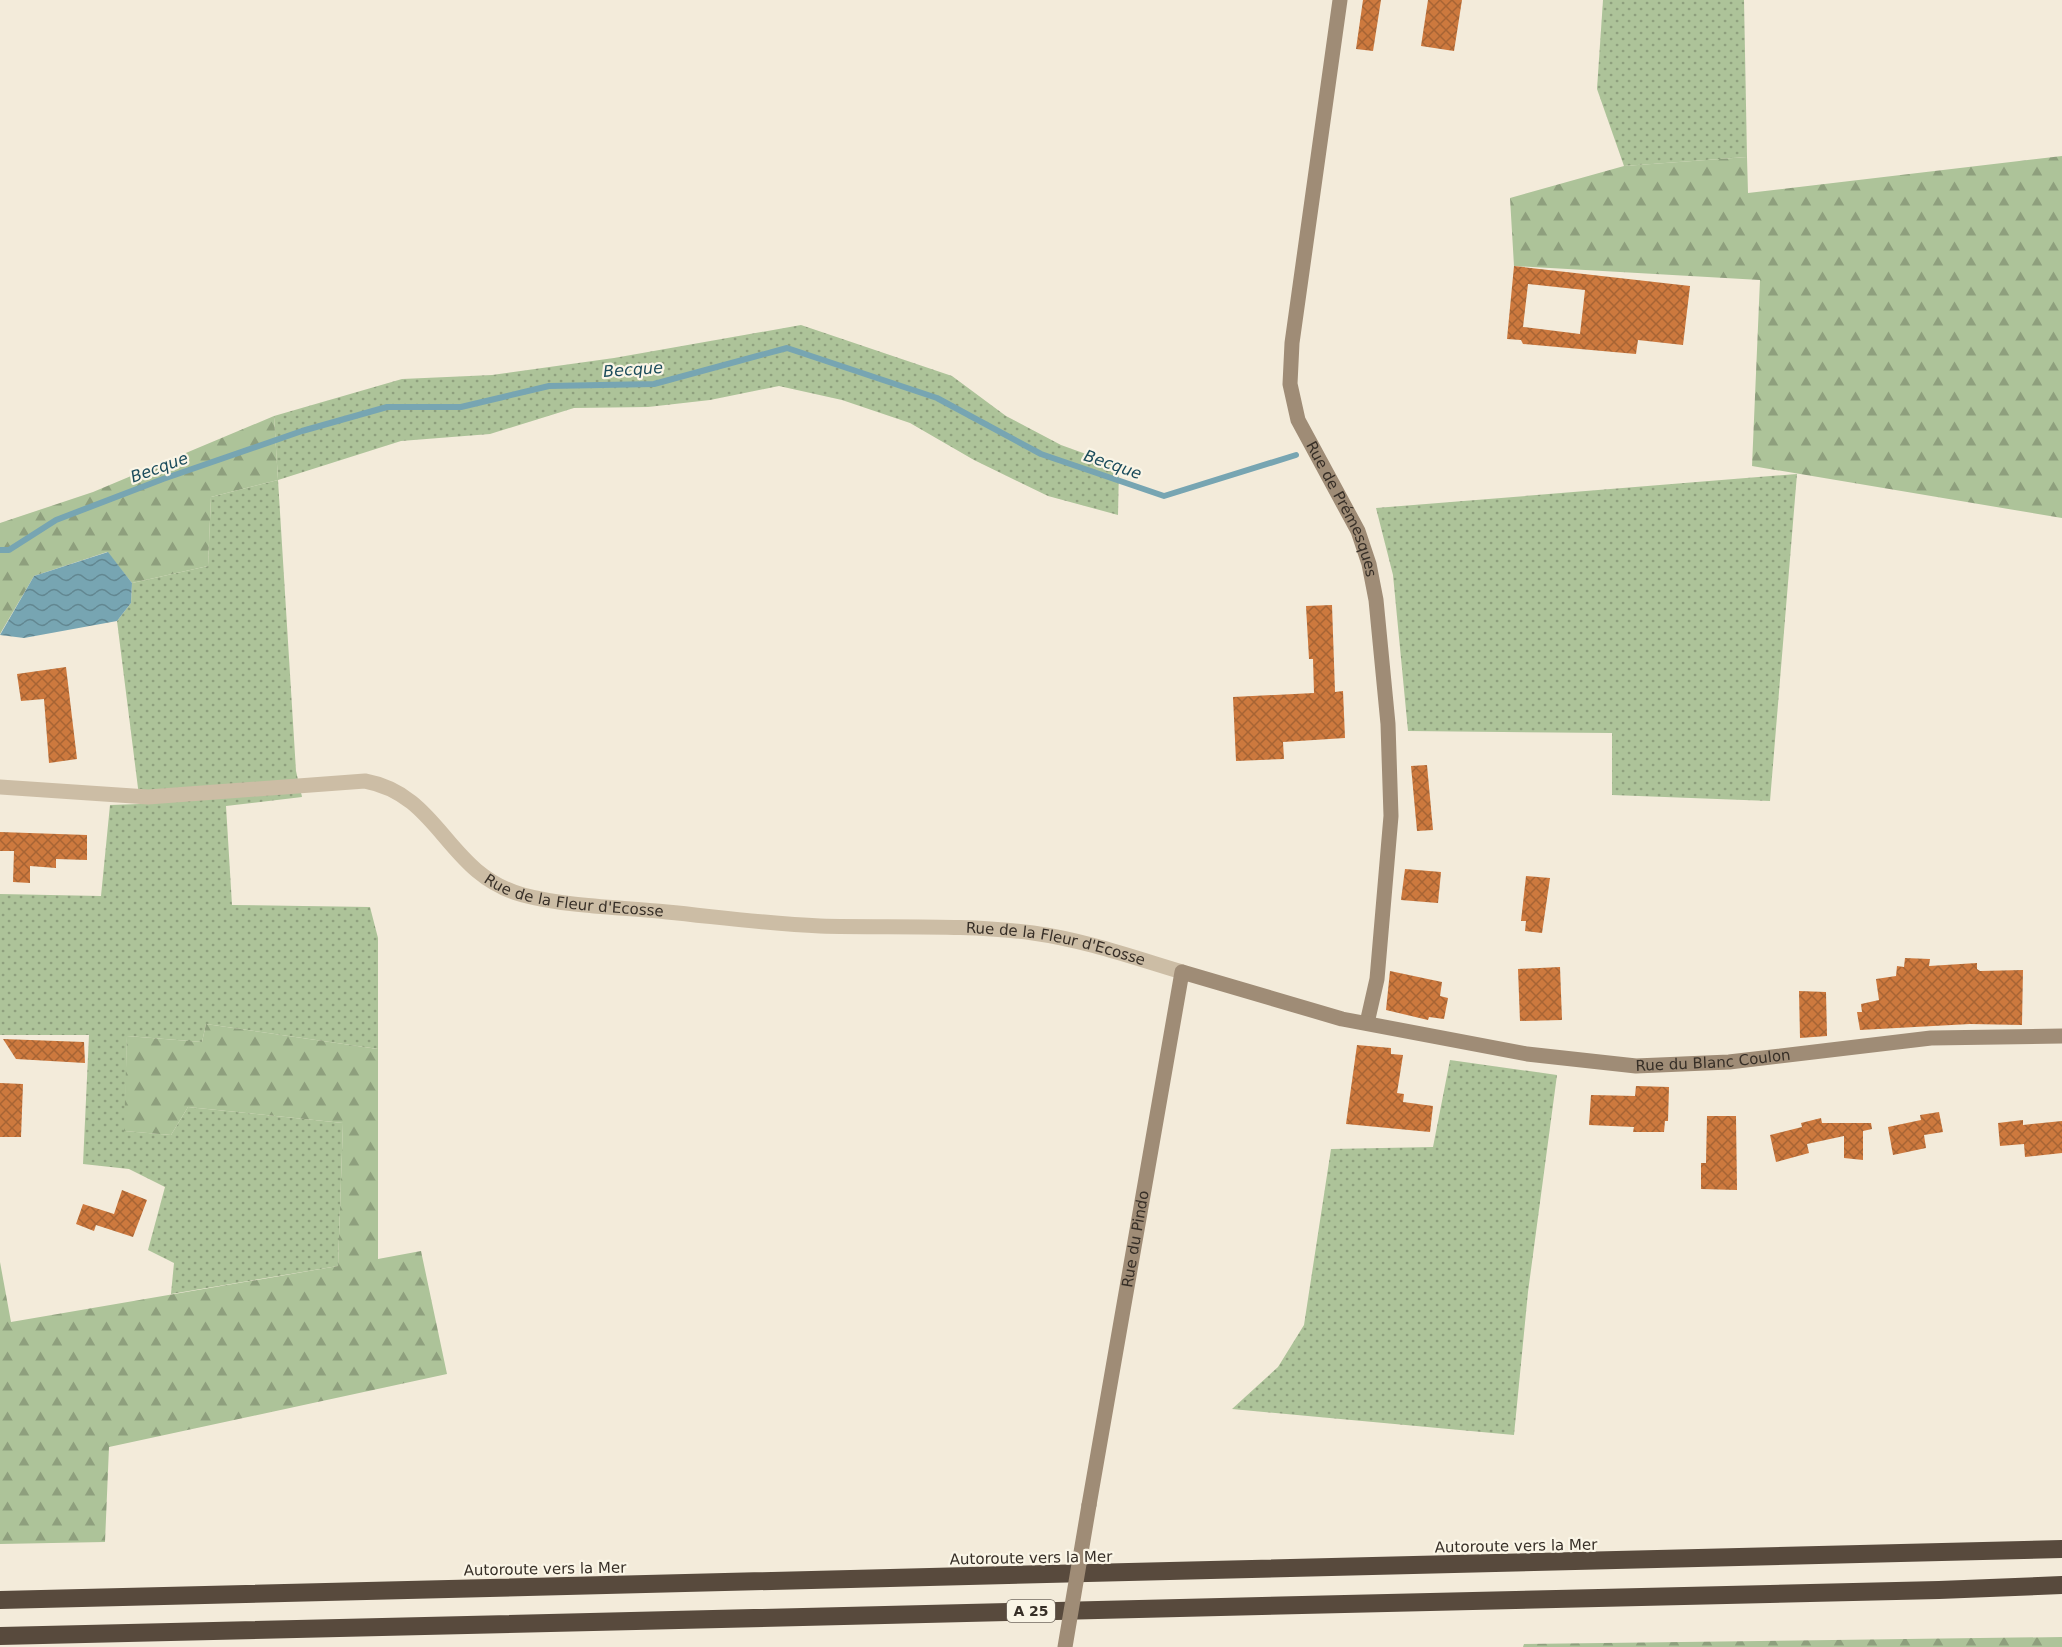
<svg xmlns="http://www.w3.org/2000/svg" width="2062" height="1647" font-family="'DejaVu Sans',sans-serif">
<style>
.grass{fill:url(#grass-dots)}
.forest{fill:url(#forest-firs)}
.water{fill:url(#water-waves)}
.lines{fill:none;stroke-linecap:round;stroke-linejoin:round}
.stream{stroke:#77a5b2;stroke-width:6}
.building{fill:url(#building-cross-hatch);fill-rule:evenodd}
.street{stroke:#ccbda5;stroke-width:15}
.secondary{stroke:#9f8c76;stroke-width:15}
.highway{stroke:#584a3d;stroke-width:18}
.secondary-bridge{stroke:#9f8c76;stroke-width:15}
.labels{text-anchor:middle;stroke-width:4.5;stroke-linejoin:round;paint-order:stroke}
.shield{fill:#faf5e6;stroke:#726a60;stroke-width:1.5}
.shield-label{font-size:14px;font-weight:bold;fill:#372f27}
.street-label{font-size:15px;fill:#372f27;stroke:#faf5e6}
.water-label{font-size:16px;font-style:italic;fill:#1a4b5b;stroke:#faf5e6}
</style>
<defs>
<pattern id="grass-dots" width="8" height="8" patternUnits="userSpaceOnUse" patternTransform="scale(1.5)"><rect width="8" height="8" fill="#adc399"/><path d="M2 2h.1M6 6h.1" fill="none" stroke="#8e9f7d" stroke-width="1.8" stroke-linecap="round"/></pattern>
<pattern id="forest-firs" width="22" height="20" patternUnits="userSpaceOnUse" patternTransform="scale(1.5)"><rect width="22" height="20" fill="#adc399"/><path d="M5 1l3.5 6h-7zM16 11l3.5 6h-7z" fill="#8e9f7d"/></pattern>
<pattern id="water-waves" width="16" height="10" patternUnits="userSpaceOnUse" patternTransform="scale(1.5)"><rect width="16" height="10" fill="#77a5b2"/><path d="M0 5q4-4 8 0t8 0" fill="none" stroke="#628791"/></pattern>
<pattern id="building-cross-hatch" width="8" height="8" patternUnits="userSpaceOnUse" patternTransform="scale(1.5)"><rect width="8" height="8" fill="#cd793e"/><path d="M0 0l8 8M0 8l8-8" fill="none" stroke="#a76434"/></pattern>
</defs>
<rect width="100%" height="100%" fill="#f3ebda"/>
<!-- grass -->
<g class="grass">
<path d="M 1603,0 L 1744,0 L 1747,157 L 1624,166 L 1597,89 Z"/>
<path d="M 801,325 L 952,376 L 1006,416 L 1061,445 L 1119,466 L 1118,515 L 1048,496 L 974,460 L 910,423 L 842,400 L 779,386 L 710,400 L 648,407 L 574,408 L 490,434 L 401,441 L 278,480 L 296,771 L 302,797 L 226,806 L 232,905 L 370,907 L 378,938 L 378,1049 L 206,1024 L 202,1042 L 127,1036 L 125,1131 L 171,1135 L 188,1107 L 343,1123 L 338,1266 L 171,1294 L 174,1263 L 148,1250 L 165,1187 L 129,1169 L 83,1164 L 89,1035 L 0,1035 L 0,894 L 101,896 L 110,805 L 140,804 L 117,621 L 131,603 L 132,583 L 208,566 L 211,497 L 278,480 L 274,416 L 402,379 L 492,375 L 614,358 Z"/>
<path d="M 1797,474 L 1770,801 L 1612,795 L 1612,733 L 1408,731 L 1393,575 L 1376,508 Z"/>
<path d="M 1450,1060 L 1557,1075 L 1528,1292 L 1514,1435 L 1232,1409 L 1278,1367 L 1304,1325 L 1331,1149 L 1433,1147 Z"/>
</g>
<!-- forest -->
<g class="forest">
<path d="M 2062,156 L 2062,518 L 1752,466 L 1760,280 L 1514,266 L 1510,198 L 1624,166 L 1747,157 L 1748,193 Z"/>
<path d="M 274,416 L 278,480 L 211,497 L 208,566 L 132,583 L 107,552 L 34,576 L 0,634 L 0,523 L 93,492 Z"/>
<path d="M 206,1024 L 378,1049 L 378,1259 L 421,1251 L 447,1374 L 109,1447 L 105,1542 L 0,1544 L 0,1262 L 11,1322 L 338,1266 L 343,1123 L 188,1107 L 171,1135 L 124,1131 L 127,1036 L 202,1042 Z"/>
<path d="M 2062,1637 L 2062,1647 L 1523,1647 L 1524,1644 Z"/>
</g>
<!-- water -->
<path class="water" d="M 108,552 L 132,583 L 131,603 L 117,621 L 24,638 L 0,635 L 34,576 Z"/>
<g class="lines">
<!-- stream -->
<path class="stream" d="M 0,550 L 9,550 L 56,520 L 163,479 L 302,431 L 387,407 L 461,407 L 549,386 L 654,384 L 787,348 L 937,398 L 1041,454 L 1164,496 L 1296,455"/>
</g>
<!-- building -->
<g class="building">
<path d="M 1363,0 L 1381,0 L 1373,51 L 1356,49 Z"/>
<path d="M 1428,0 L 1462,0 L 1454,51 L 1421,46 Z"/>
<path d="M 1514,266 L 1690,286 L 1683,345 L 1638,340 L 1636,354 L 1523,344 L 1521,340 L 1507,339 ZM 1528,284 L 1585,290 L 1580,334 L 1523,327 Z"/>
<path d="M 1332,605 L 1335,692 L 1343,691 L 1345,738 L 1283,742 L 1284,759 L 1236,761 L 1233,697 L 1314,693 L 1313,659 L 1309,659 L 1306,606 Z"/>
<path d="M 66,667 L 77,759 L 49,763 L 44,699 L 21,701 L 17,674 Z"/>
<path d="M 1427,765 L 1433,830 L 1417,831 L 1411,766 Z"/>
<path d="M 0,832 L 87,835 L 87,860 L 56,859 L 56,868 L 30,866 L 30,883 L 13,882 L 14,851 L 0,851 Z"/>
<path d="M 1405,869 L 1441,872 L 1438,903 L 1401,900 Z"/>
<path d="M 1526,876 L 1550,878 L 1542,933 L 1525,931 L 1526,921 L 1521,921 Z"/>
<path d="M 1905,958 L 1930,959 L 1929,966 L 1977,963 L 1977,969 L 1980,971 L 2023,970 L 2022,1025 L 1970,1024 L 1860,1030 L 1857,1012 L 1862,1012 L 1861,1004 L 1879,1000 L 1876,979 L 1896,976 L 1897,966 L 1904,967 Z"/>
<path d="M 1560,967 L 1562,1020 L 1520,1021 L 1518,969 Z"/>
<path d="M 1390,971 L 1442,982 L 1440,996 L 1448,998 L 1444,1019 L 1429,1017 L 1428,1020 L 1386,1010 Z"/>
<path d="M 1799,991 L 1826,992 L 1827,1036 L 1800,1038 Z"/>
<path d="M 3,1039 L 84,1042 L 85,1063 L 16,1059 Z"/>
<path d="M 1357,1045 L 1391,1048 L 1391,1054 L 1403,1055 L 1397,1093 L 1404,1094 L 1403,1102 L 1433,1106 L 1430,1132 L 1346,1124 Z"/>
<path d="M 0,1083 L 23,1084 L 21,1137 L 0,1137 Z"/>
<path d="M 1636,1086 L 1669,1087 L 1668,1121 L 1665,1121 L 1664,1132 L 1633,1132 L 1634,1127 L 1589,1125 L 1591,1095 L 1635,1096 Z"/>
<path d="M 1939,1112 L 1943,1132 L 1924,1135 L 1926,1148 L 1893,1155 L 1888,1127 L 1921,1120 L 1920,1115 Z"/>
<path d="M 1707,1116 L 1736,1116 L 1737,1190 L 1701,1189 L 1701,1163 L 1706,1163 Z"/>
<path d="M 1821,1118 L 1822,1123 L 1871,1123 L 1872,1129 L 1863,1131 L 1863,1160 L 1844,1158 L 1844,1136 L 1807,1144 L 1809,1153 L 1776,1162 L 1770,1135 L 1802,1127 L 1801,1123 Z"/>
<path d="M 2023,1120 L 2023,1125 L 2062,1121 L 2062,1153 L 2025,1157 L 2024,1144 L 2000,1146 L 1998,1123 Z"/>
<path d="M 122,1190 L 147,1200 L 133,1237 L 96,1225 L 94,1231 L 76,1224 L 83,1204 L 114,1214 Z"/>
</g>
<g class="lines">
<!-- street -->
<path class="street" id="s1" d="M 0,787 L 148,797 L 365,781 C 441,795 446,874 523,895 C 569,907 620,907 667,912 C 718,917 769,924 820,926 C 891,928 963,924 1033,933 C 1084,940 1132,957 1182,972"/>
<!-- secondary -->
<g class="secondary">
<path id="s2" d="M 1340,0 L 1292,343 L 1290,384 L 1298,420 L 1358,531 L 1369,564 L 1376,600 L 1388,724 L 1391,816 L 1377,979 L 1367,1023"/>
<path id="s3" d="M 1089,1505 L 1182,972 L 1342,1019 L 1527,1054 L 1636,1066 L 1729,1062 L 1931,1038 L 2062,1036"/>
</g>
<!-- highway -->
<g class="highway">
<path d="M 0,1600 L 2062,1549"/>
<path d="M 0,1636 L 1939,1590 L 2062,1585"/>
</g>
<!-- secondary-bridge -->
<path class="secondary-bridge" d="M 1065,1647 L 1089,1505"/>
</g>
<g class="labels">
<!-- shield labels -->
<rect class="shield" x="1007" y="1600" width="48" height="22" rx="4.5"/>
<g class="shield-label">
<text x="1031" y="1616">A 25</text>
</g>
<!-- street labels -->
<g class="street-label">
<text dy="5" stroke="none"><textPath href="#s2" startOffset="524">Rue de Prémesques</textPath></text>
<text dy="5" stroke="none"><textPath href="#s1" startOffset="615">Rue de la Fleur d'Ecosse</textPath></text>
<text dy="5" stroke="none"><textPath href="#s1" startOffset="1101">Rue de la Fleur d'Ecosse</textPath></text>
<text dy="5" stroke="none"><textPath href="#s3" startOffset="1083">Rue du Blanc Coulon</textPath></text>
<text dy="5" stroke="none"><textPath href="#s3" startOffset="270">Rue du Pindo</textPath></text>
<text transform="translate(1516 1546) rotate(-1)" y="5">Autoroute vers la Mer</text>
<text transform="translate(1031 1558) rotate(-1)" y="5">Autoroute vers la Mer</text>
<text transform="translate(545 1569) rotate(-1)" y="5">Autoroute vers la Mer</text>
</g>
<!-- water labels -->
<g class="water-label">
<text transform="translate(633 369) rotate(-4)" y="6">Becque</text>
<text transform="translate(1113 464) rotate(19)" y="6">Becque</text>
<text transform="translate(159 467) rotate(-20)" y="6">Becque</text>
</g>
</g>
</svg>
